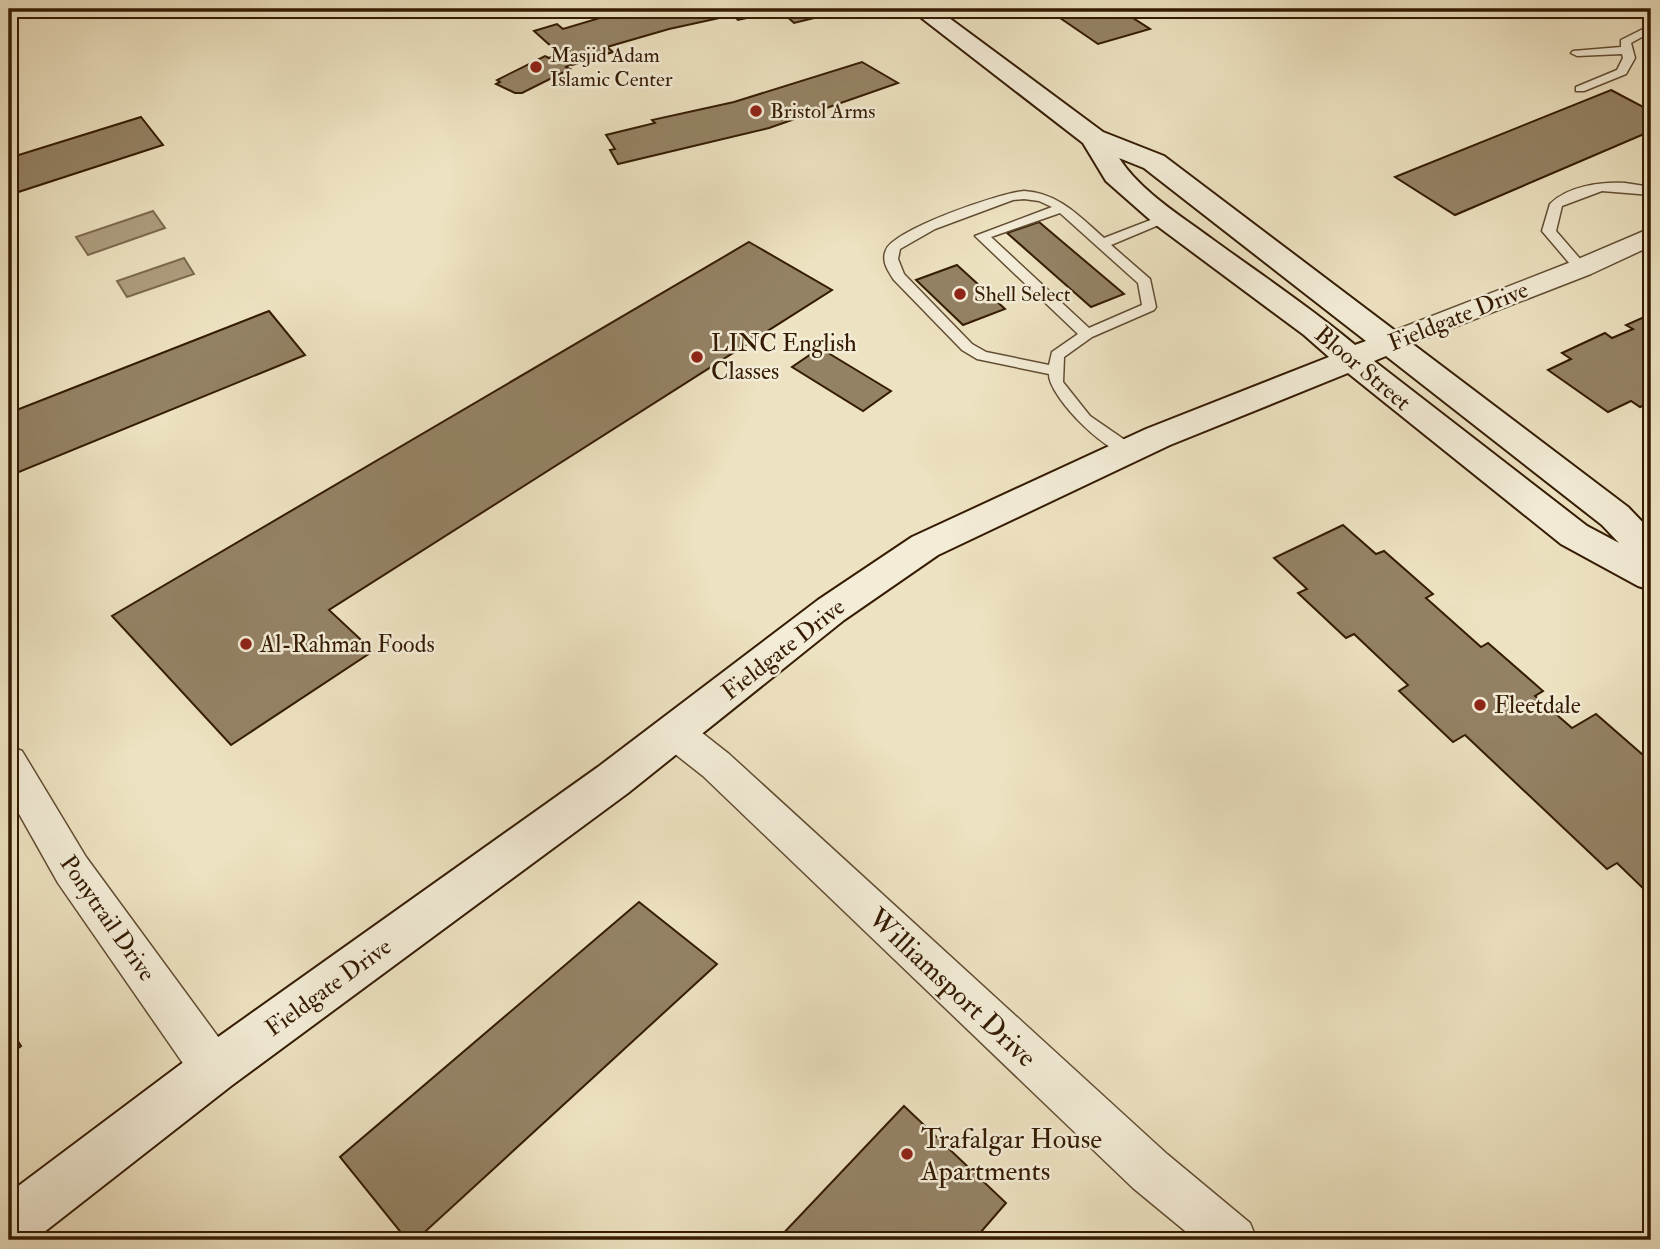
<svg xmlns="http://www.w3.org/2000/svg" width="1660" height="1249" font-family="'IM FELL Double Pica',serif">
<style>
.water{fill:#ae9e80;stroke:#7d6a4e;stroke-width:2}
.building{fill:#948265;stroke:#341b02;stroke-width:2}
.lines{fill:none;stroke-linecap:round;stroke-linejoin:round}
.lane-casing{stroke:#624d32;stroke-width:3}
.street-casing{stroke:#624d32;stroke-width:3}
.secondary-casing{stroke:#341b02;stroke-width:4}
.lane{fill:#f3ecd7;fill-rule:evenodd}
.street{fill:#f3ecd7;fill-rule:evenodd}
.secondary{fill:#f3ecd7;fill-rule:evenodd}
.poi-dot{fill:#8f2418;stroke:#f3ecd7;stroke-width:2.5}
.labels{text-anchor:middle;stroke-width:5;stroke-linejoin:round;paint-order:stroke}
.far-poi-label{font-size:21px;fill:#341b02;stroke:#f3ecd7;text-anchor:start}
.street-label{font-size:24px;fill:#341b02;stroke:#f3ecd7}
.poi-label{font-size:24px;fill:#341b02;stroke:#f3ecd7;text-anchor:start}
.near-street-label{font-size:28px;fill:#341b02;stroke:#f3ecd7}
.near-poi-label{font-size:28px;fill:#341b02;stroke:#f3ecd7;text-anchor:start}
</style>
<rect width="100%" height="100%" fill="#ede2c1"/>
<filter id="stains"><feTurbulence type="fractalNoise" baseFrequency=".00286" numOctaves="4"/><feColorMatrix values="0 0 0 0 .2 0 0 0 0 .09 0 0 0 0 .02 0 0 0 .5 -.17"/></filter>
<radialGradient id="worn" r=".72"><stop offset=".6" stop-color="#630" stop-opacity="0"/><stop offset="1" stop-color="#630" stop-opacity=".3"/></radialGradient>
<!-- water -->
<g class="water">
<path d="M 153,211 L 165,228 L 88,255 L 76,237 Z"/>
<path d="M 184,258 L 194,274 L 127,297 L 117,281 Z"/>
</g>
<!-- building -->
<g class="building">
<path d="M 630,9 L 777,9 L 779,11 L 738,20 L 733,15 L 669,29 L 607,47 L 613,52 L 572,65 L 534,31 L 557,24 L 563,29 Z"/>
<path d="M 794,9 L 835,9 L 839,12 L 794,23 L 782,12 Z"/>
<path d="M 1047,9 L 1119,9 L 1150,29 L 1098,44 Z"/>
<path d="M 558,53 L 571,64 L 566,67 L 570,69 L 522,93 L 515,93 L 496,84 L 500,82 L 497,80 L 545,56 L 549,58 Z"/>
<path d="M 862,62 L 898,83 L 769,128 L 618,164 L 610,150 L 615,149 L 606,135 L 655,123 L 652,120 L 734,102 Z"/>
<path d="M 1611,90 L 1651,111 L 1651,131 L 1455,215 L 1395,177 Z"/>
<path d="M 141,117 L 163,145 L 9,195 L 9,158 Z"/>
<path d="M 1039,222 L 1124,294 L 1091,307 L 1007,233 Z"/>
<path d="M 749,242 L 832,290 L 329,610 L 373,651 L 231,745 L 112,616 Z"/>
<path d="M 957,265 L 1005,309 L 963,325 L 916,280 Z"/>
<path d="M 269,311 L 305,355 L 9,476 L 9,413 Z"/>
<path d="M 1651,314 L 1651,402 L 1640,407 L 1631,401 L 1608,412 L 1548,370 L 1571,359 L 1562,353 L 1605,333 L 1612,338 L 1633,329 L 1626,325 Z"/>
<path d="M 820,348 L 891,391 L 863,411 L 792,367 Z"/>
<path d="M 1343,525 L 1376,554 L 1384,551 L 1433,594 L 1426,598 L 1481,647 L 1488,643 L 1543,691 L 1535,696 L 1572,728 L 1596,714 L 1651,762 L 1651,896 L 1617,863 L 1607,869 L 1465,735 L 1453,742 L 1399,691 L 1408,685 L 1354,634 L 1346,638 L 1298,593 L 1307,589 L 1274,558 Z"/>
<path d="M 639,902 L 717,964 L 416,1240 L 407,1240 L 340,1157 Z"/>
<path d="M 9,1027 L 21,1046 L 9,1055 Z"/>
<path d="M 904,1106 L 1006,1203 L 974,1240 L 777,1240 Z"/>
</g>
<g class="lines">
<defs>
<g id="lane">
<path d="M 1651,25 L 1651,32 L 1631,43 L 1635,58 L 1626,74 L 1584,91 L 1576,91 L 1576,87 L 1617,70 L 1623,58 L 1622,54 L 1577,56 L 1571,53 L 1573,51 L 1621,47 L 1621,40 Z"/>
<path d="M 1625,183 L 1651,187 L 1651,195 L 1602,191 L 1562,206 L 1556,231 L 1588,268 L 1581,272 L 1576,271 L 1542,231 L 1550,204 C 1568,186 1600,182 1625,183 Z"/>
<path d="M 1024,191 C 1059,193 1080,217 1104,238 L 1161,216 L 1166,215 L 1173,219 L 1111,245 L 1150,279 L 1156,307 L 1154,310 L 1092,337 L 1064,357 L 1063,382 L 1090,416 L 1135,447 L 1137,451 L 1135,455 C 1112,461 1048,396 1049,374 L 977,359 L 962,350 L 894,280 C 888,271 881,261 886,250 C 895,229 1000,193 1024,191 ZM 1024,199 L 1039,201 L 1052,207 L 975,236 L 1078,334 L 1052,352 L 1049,365 L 986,352 L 972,344 L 904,274 L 898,259 L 900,249 L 935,229 L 1013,200 ZM 1060,213 L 1138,283 L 1142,305 L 1089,328 L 991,237 Z"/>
</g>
<g id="street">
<path d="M 1637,9 L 1651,9 L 1651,17 L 1643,16 Z"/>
<path d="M 1651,228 L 1651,246 L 1591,274 L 1398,349 L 1388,352 L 1378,349 L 1374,343 L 1378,337 L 1571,262 Z"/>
<path d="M 674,717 L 687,721 L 729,754 L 1167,1154 L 1250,1223 L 1257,1240 L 1196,1240 L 1133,1188 L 703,776 L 661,743 L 655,732 L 661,721 Z"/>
<path d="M 9,746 L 22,751 L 86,857 L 230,1053 L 236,1069 L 230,1085 L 214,1091 L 198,1085 L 58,883 L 9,796 Z"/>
</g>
<path id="secondary" d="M 910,9 L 937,9 L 1103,132 L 1164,156 L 1628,507 L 1651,531 L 1651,590 L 1638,586 L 1561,544 L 1348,373 L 1170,445 L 938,555 L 844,620 L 628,793 L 231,1086 L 34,1240 L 9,1240 L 9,1193 L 197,1052 L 598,767 L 818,600 L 912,537 L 1146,429 L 1329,357 L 1304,335 L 1156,225 L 1106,181 L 1083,143 ZM 1119,158 L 1144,168 L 1366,341 L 1355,345 C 1310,307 1260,274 1212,239 C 1181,216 1140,191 1119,158 ZM 1386,356 L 1602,525 L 1619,543 L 1587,526 L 1374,361 Z"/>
</defs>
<!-- lane casing -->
<use href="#lane" class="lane-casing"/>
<!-- street casing -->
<use href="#street" class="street-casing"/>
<!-- secondary casing -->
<use href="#secondary" class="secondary-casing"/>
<!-- lane -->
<use href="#lane" class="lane"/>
<!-- street -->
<use href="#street" class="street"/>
<!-- secondary -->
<use href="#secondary" class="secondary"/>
</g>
<!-- markers -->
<g class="poi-dot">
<circle cx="536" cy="67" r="7"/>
<circle cx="756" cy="111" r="7"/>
<circle cx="960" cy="294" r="7"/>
<circle cx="697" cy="357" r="7"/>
<circle cx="246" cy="644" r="7"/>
<circle cx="1480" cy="705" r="7"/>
<circle cx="907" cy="1154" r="7"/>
</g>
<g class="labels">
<!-- far-poi labels -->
<g class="far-poi-label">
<text x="550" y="62">Masjid Adam<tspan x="550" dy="24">Islamic Center</tspan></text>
<text x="770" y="118">Bristol Arms</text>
<text x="974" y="301">Shell Select</text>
</g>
<!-- street labels -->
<g class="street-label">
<text transform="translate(1458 316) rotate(-22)" y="8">Fieldgate Drive</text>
<text transform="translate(1363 368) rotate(40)" y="8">Bloor Street</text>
<text transform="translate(783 649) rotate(-38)" y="8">Fieldgate Drive</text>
<text transform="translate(108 918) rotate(55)" y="8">Ponytrail Drive</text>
<text transform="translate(328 987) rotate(-36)" y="8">Fieldgate Drive</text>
</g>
<!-- poi labels -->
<g class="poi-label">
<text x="711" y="351">LINC English<tspan x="711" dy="28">Classes</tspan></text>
<text x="260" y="652">Al-Rahman Foods</text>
<text x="1494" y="713">Fleetdale</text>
</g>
<!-- near-street labels -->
<g class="near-street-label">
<text transform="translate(953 987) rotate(43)" y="10">Williamsport Drive</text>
</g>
<!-- near-poi labels -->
<g class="near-poi-label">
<text x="921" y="1148">Trafalgar House<tspan x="921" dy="32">Apartments</tspan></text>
</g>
</g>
<!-- margin -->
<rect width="1660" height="1249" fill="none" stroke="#ede2c1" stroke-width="35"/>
<rect x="10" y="10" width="1639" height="1228" fill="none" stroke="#341b02" stroke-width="3.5"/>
<rect x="18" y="18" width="1625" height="1214" fill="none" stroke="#341b02" stroke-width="2"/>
<rect width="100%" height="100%" filter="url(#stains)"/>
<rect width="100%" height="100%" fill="url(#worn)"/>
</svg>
